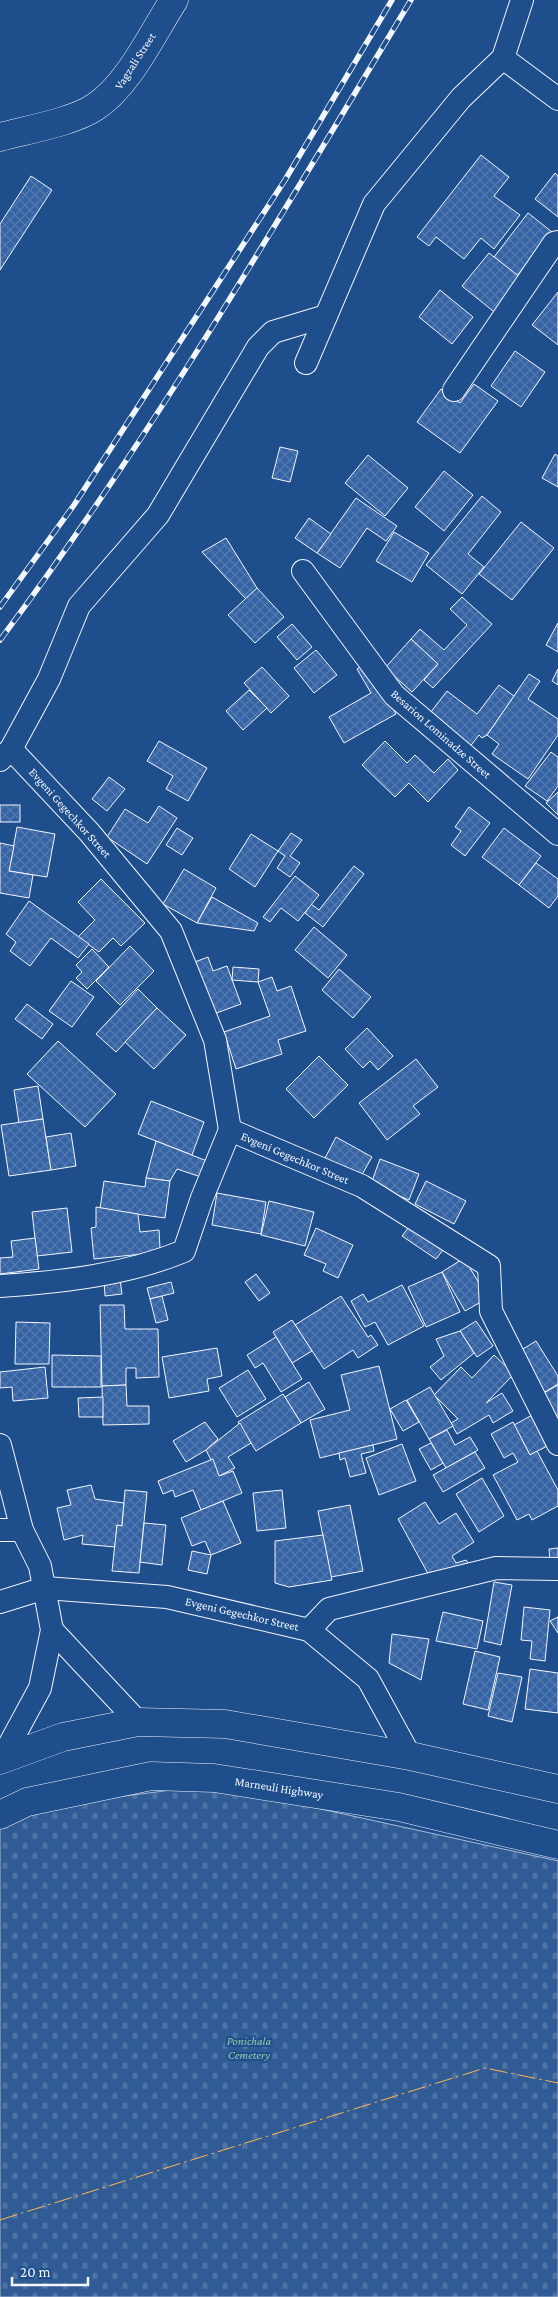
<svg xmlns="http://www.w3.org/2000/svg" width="558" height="2297" font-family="'Crimson Pro',serif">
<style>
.cemetery{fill:url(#cemetery-stones);stroke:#a8bbd7}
.building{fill:url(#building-cross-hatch);stroke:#f2f6ff}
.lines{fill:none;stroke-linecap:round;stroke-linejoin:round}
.street-casing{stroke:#f2f6ff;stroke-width:24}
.secondary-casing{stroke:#f2f6ff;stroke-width:29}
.highway-casing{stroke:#f2f6ff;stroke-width:29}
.street{stroke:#1f4e8c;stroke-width:22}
.secondary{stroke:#1f4e8c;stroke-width:28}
.highway{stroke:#1f4e8c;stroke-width:28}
.rail-casing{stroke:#f2f6ff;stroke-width:5.5}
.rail{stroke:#1f4e8c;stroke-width:4;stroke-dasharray:11;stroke-linecap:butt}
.power{stroke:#ffb74d;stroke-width:1;stroke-dasharray:18 4 2.5 4;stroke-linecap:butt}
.labels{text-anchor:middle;stroke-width:4;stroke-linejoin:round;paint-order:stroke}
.street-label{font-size:12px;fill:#f2f6ff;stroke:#1f4e8c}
.park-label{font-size:12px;font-style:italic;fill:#97c8a6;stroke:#1f4e8c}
</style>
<defs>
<pattern id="cemetery-stones" width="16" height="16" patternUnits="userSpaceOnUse" patternTransform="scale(1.25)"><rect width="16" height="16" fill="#305b95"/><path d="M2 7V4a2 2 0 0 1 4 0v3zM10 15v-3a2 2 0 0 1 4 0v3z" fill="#4e73a5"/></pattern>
<pattern id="building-cross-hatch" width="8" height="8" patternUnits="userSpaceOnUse" patternTransform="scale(1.25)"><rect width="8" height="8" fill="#3563a3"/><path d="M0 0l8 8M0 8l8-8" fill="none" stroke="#537ab1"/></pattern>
</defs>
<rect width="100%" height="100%" fill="#1f4e8c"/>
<!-- cemetery -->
<path class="cemetery" d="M 211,1785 L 558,1861 L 558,2297 L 0,2297 L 0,1820 L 23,1809 Z"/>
<!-- building -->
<g class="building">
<path d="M 481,155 L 509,177 L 494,196 L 520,215 L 494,249 L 481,238 L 464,259 L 436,237 L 429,246 L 417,237 Z"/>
<path d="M 555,173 L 558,176 L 558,217 L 535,199 Z"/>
<path d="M 31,176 L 52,190 L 0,270 L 0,224 Z"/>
<path d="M 528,213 L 552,232 L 517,276 L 494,257 Z"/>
<path d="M 489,253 L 525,281 L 498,315 L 462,286 Z"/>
<path d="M 440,290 L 473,317 L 452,344 L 419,317 Z"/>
<path d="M 558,292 L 558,345 L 532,325 Z"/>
<path d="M 515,351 L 545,372 L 521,407 L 491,386 Z"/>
<path d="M 474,384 L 498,401 L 460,453 L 417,422 L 441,389 L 460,403 Z"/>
<path d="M 280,447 L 298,451 L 290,482 L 272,478 Z"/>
<path d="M 555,454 L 558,456 L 558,487 L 542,478 Z"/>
<path d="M 368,455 L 408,488 L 385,516 L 345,483 Z"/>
<path d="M 444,471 L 473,495 L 444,531 L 415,507 Z"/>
<path d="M 482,496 L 501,512 L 468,554 L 484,567 L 462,594 L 426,565 Z"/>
<path d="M 356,498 L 397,526 L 386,541 L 367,528 L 340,568 L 317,553 Z"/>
<path d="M 309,518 L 331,534 L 317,553 L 295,538 Z"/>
<path d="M 521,522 L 554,548 L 512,600 L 479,574 Z"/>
<path d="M 394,532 L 429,553 L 412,582 L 376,561 Z"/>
<path d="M 226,538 L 257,588 L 246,599 L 202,552 Z"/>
<path d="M 257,588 L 284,617 L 255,643 L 228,615 Z"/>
<path d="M 462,597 L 492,624 L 433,688 L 424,680 L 438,664 L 411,639 L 420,629 L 444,650 L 467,625 L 450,609 Z"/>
<path d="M 558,623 L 558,652 L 546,645 Z"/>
<path d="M 292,624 L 312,647 L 297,660 L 277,637 Z"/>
<path d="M 411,639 L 438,664 L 412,692 L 385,668 Z"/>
<path d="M 316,650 L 337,675 L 314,693 L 294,668 Z"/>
<path d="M 367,663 L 396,714 L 344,743 L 329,717 L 371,693 L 357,669 Z"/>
<path d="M 262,667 L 289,696 L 271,713 L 244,683 Z"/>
<path d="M 558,669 L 558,685 L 552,681 Z"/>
<path d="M 529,674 L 540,681 L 528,699 L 558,719 L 558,735 L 528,779 L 492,754 L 499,744 L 487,735 Z"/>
<path d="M 499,685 L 514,696 L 487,735 L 482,738 L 479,735 L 465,753 L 424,721 L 447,691 L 477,714 Z"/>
<path d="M 249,690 L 267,708 L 243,730 L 226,711 Z"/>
<path d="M 159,741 L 207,768 L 188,801 L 166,789 L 173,776 L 147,761 Z"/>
<path d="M 385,741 L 407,763 L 415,755 L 434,773 L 448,759 L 458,770 L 428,802 L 409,783 L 395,797 L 362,765 Z"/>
<path d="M 551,752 L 558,757 L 558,786 L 547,801 L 525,786 Z"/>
<path d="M 109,777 L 125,789 L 107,811 L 92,799 Z"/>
<path d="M 558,792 L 558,815 L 546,803 Z"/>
<rect x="0" y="805" width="20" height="17"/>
<path d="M 159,806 L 177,818 L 147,864 L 107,837 L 125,809 L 148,823 Z"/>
<path d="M 469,807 L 490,823 L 465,856 L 451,845 L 461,831 L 455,827 Z"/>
<path d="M 17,827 L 55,834 L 47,877 L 9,871 Z"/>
<path d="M 177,828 L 193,838 L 182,855 L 166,845 Z"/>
<path d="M 504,828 L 541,856 L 519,885 L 482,857 Z"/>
<path d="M 291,833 L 302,840 L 290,856 L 300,863 L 290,877 L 277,868 L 285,856 L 278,851 Z"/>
<path d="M 251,834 L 278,851 L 255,887 L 229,869 Z"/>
<path d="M 0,843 L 14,846 L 9,871 L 33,875 L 29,898 L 0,893 Z"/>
<path d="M 536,863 L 558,879 L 558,896 L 549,908 L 519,885 Z"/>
<path d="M 354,866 L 364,874 L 323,927 L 305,913 L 311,904 L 319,910 Z"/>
<path d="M 184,869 L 216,888 L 197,923 L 163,904 Z"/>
<path d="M 295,876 L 319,895 L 298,921 L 281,908 L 270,922 L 263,917 Z"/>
<path d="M 101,879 L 145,923 L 121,946 L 113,938 L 99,952 L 78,937 L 95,920 L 78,902 Z"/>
<path d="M 212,897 L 258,923 L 254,931 L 197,923 Z"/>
<path d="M 29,901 L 89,944 L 78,958 L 51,938 L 30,966 L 10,951 L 16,942 L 6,934 Z"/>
<path d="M 314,927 L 347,955 L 328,978 L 295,950 Z"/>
<path d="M 130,946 L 154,971 L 120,1005 L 96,981 Z"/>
<path d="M 92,949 L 109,967 L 87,989 L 76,978 L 82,972 L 76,965 Z"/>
<path d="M 208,957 L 213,971 L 227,966 L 241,1004 L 211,1015 L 192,963 Z"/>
<path d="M 233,967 L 259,969 L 258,982 L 232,980 Z"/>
<path d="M 339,969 L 371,997 L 353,1018 L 322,990 Z"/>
<path d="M 272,977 L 277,991 L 291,986 L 306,1031 L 278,1040 L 282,1054 L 236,1069 L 224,1032 L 270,1016 L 258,982 Z"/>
<path d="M 71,981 L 94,997 L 72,1027 L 49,1011 Z"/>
<path d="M 138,989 L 157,1008 L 116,1052 L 96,1034 Z"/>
<path d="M 27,1004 L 53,1024 L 42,1039 L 15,1019 Z"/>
<path d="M 157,1008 L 186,1035 L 154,1069 L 125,1042 Z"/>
<path d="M 367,1028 L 393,1056 L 378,1070 L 370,1061 L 363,1068 L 345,1049 Z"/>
<path d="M 58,1041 L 116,1094 L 85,1127 L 27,1074 Z"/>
<path d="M 319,1056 L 348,1085 L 314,1118 L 286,1089 Z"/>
<path d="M 416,1059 L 438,1087 L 413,1106 L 420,1114 L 387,1140 L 359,1103 Z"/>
<path d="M 38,1086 L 43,1119 L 19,1123 L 14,1090 Z"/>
<path d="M 151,1101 L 204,1122 L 192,1155 L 138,1134 Z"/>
<path d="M 43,1119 L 51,1170 L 9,1176 L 1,1125 Z"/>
<path d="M 71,1133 L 76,1166 L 51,1170 L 46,1137 Z"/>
<path d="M 336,1137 L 372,1157 L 359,1180 L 324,1160 Z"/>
<path d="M 156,1141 L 207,1161 L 201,1177 L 177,1169 L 170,1181 L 146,1178 Z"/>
<path d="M 380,1159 L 419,1174 L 409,1200 L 371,1184 Z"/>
<path d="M 146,1178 L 170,1181 L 165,1218 L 100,1209 L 104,1181 L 145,1187 Z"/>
<path d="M 426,1181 L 466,1201 L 454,1224 L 415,1204 Z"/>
<path d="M 217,1193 L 266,1202 L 261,1234 L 212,1225 Z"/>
<path d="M 269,1201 L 314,1212 L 305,1246 L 261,1235 Z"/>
<path d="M 96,1207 L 138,1214 L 140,1232 L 159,1230 L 160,1248 L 142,1254 L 94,1259 L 91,1228 L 96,1227 Z"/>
<path d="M 67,1208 L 72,1252 L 37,1256 L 32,1212 Z"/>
<path d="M 409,1227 L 443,1250 L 436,1259 L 402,1236 Z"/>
<path d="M 316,1228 L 353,1245 L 338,1278 L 323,1271 L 326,1264 L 304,1255 Z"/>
<path d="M 35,1238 L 39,1269 L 0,1274 L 0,1258 L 13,1257 L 11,1241 Z"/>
<path d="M 464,1258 L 488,1298 L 465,1311 L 442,1272 Z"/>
<path d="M 442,1272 L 460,1312 L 426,1327 L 408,1287 Z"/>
<path d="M 256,1274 L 270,1293 L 259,1301 L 245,1282 Z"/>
<path d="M 120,1279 L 122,1294 L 105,1296 L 104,1280 Z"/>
<path d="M 171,1282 L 174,1293 L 150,1299 L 147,1288 Z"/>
<path d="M 402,1285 L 424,1326 L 388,1345 L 375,1322 L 365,1327 L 351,1301 L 363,1294 L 368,1302 Z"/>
<path d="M 162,1296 L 168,1320 L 156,1323 L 150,1299 Z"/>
<path d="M 341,1296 L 368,1337 L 371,1335 L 378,1345 L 358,1358 L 353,1350 L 324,1369 L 295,1325 Z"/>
<path d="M 100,1305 L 124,1305 L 125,1329 L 158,1329 L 159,1377 L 136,1378 L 136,1368 L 126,1368 L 126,1385 L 102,1386 Z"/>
<path d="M 292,1320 L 312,1351 L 292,1363 L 273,1332 Z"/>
<path d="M 476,1321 L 493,1346 L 477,1357 L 460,1331 Z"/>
<path d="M 16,1322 L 50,1323 L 49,1364 L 15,1364 Z"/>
<path d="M 460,1331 L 474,1353 L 441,1380 L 430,1367 L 444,1356 L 436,1339 Z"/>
<path d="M 276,1337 L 302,1379 L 281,1392 L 263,1363 L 255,1368 L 247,1355 Z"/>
<path d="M 536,1341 L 558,1376 L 558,1384 L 540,1395 L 515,1354 Z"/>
<path d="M 217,1348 L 222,1376 L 207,1379 L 209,1391 L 169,1398 L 162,1357 Z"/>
<path d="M 52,1355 L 101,1356 L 101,1387 L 52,1387 Z"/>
<path d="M 494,1355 L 514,1374 L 486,1403 L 502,1393 L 513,1411 L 493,1423 L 489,1415 L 457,1434 L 451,1423 L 458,1419 L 434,1395 L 461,1367 L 472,1378 Z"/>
<path d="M 379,1366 L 397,1439 L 320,1458 L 310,1420 L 350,1410 L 341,1375 Z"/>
<path d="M 45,1367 L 48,1398 L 13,1401 L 12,1387 L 0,1388 L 0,1372 Z"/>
<path d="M 248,1370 L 266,1399 L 237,1417 L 219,1388 Z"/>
<path d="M 309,1382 L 325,1409 L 301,1423 L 285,1397 Z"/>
<path d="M 126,1385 L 127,1406 L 149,1406 L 149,1424 L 103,1425 L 102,1386 Z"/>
<path d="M 558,1385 L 558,1424 L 540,1395 Z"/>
<path d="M 430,1387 L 453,1426 L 429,1439 L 407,1400 Z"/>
<path d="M 283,1394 L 301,1423 L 256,1451 L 238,1422 Z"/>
<path d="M 103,1397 L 103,1417 L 79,1417 L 78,1398 Z"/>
<path d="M 406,1400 L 419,1422 L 403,1431 L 390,1409 Z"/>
<path d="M 536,1413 L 553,1443 L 530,1455 L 514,1425 Z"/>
<path d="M 205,1422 L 218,1439 L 206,1450 L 186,1462 L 173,1441 Z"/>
<path d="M 513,1422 L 530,1455 L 537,1451 L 558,1490 L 558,1506 L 532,1520 L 529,1514 L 517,1520 L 493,1475 L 518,1462 L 513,1453 L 504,1458 L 491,1434 Z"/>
<path d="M 240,1423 L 251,1443 L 228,1457 L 235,1468 L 219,1476 L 206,1450 Z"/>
<path d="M 447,1430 L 455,1445 L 470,1437 L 478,1450 L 446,1468 L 429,1439 Z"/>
<path d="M 431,1443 L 443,1463 L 431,1470 L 419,1449 Z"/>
<path d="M 402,1444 L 416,1481 L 379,1495 L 366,1458 Z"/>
<path d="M 373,1445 L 374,1451 L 361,1454 L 366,1473 L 350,1477 L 345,1458 L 340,1460 L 339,1453 Z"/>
<path d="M 475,1452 L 485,1468 L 443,1492 L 433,1475 Z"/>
<path d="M 213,1459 L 219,1476 L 233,1471 L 242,1493 L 201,1510 L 193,1490 L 175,1497 L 173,1490 L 163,1494 L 158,1481 Z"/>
<path d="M 482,1478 L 504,1516 L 479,1532 L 456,1494 Z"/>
<path d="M 91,1485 L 95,1499 L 124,1503 L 122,1526 L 117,1525 L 115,1547 L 82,1544 L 83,1535 L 64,1540 L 57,1508 L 71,1505 L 67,1490 Z"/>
<path d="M 125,1490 L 147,1492 L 139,1573 L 112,1571 L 117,1525 L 122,1526 Z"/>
<path d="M 282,1490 L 286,1528 L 257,1531 L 253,1493 Z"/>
<path d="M 223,1501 L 241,1543 L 211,1555 L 205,1541 L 192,1546 L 181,1518 Z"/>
<path d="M 425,1502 L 439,1524 L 456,1513 L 474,1542 L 452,1556 L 456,1563 L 466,1560 L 473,1571 L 432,1581 L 398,1519 Z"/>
<path d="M 350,1505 L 363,1571 L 331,1577 L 318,1511 Z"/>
<path d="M 144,1523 L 166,1525 L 162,1565 L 140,1562 Z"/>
<path d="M 323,1535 L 332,1580 L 289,1587 L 275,1583 L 275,1541 Z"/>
<path d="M 558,1548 L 558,1561 L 550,1561 L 549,1549 Z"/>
<path d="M 192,1551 L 211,1555 L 207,1574 L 188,1570 Z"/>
<path d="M 494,1582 L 512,1585 L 501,1645 L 484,1641 Z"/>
<path d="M 524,1607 L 550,1610 L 545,1661 L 530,1659 L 532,1641 L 521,1640 Z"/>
<path d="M 443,1612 L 483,1621 L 477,1649 L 436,1641 Z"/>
<path d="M 558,1617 L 558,1633 L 550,1621 Z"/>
<path d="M 392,1634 L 429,1639 L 421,1680 L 389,1663 Z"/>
<path d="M 475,1651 L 500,1657 L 488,1710 L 463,1704 Z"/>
<path d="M 530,1669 L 558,1673 L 558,1713 L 525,1709 Z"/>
<path d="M 498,1673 L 522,1677 L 512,1722 L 488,1716 Z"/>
</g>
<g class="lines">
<defs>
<g id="street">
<path d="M 503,58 L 558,99"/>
<path d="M 306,363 L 374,204 L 461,98 L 503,58 L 522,0"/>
<path d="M 454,390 L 554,243 L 558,242"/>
<path d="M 303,571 L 394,695 L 558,834"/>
<path d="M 11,749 L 89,832 L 171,931 L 215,1040 L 230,1130"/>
<path d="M 0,760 L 11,749 L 49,679 L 79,606 L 158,515 L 258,347 L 273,332 L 326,316"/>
<path d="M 230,1130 L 362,1186 L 489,1266 L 491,1311 L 558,1444"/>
<path d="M 0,1286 C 62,1282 126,1275 184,1251 L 202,1198 L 230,1130"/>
<path d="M 0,1445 L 22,1530 L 40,1566 L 52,1630 L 40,1688 L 1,1760"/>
<path d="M 0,1530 L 22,1530"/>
<path d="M 0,1602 L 45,1588 L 167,1597 L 309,1630 L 368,1679 L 410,1756"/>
<path d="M 52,1630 L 138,1722"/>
<path d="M 309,1630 L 329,1609 L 496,1568 L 558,1569"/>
</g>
<path id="secondary" d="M 0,137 C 26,130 73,122 95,107 C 128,86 152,34 174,0"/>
<g id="highway">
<path d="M 0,1760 L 63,1737 L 138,1722 L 225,1724 L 410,1756 L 558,1789"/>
<path d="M 0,1815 L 27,1802 L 151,1776 L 214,1778 L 399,1807 L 558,1845"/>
</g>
</defs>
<!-- street casing -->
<use href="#street" class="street-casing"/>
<!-- secondary casing -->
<use href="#secondary" class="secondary-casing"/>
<!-- highway casing -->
<use href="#highway" class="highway-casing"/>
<!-- street -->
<use href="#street" class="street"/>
<!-- secondary -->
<use href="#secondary" class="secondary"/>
<!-- highway -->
<use href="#highway" class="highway"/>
<defs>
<g id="rail">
<path d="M 0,607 L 74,505 L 285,180 L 392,0"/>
<path d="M 0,640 C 152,437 280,217 411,0"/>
</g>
</defs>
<!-- rail casing -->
<use href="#rail" class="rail-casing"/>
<!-- rail -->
<use href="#rail" class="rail"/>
<!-- power -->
<path class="power" d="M 0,2220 L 485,2068 L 558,2083"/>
</g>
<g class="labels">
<!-- street labels -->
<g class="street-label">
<text transform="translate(135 61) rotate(-57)" y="4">Vagzali Street</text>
<text transform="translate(441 734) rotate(41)" y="4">Besarion Lominadze Street</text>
<text transform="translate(70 813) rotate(48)" y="4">Evgeni Gegechkor Street</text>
<text transform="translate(295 1158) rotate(23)" y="4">Evgeni Gegechkor Street</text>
<text transform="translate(242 1614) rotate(13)" y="4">Evgeni Gegechkor Street</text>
<text transform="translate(279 1788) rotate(9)" y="4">Marneuli Highway</text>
</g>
<!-- park labels -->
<g class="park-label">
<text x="249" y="2045">Ponichala<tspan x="249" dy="14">Cemetery</tspan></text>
</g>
</g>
<!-- scale -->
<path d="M12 2277v8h76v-8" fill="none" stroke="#f2f6ff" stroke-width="2.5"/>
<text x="20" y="2277" font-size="15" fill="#f2f6ff" stroke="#1f4e8c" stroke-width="4" paint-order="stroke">20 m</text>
</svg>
